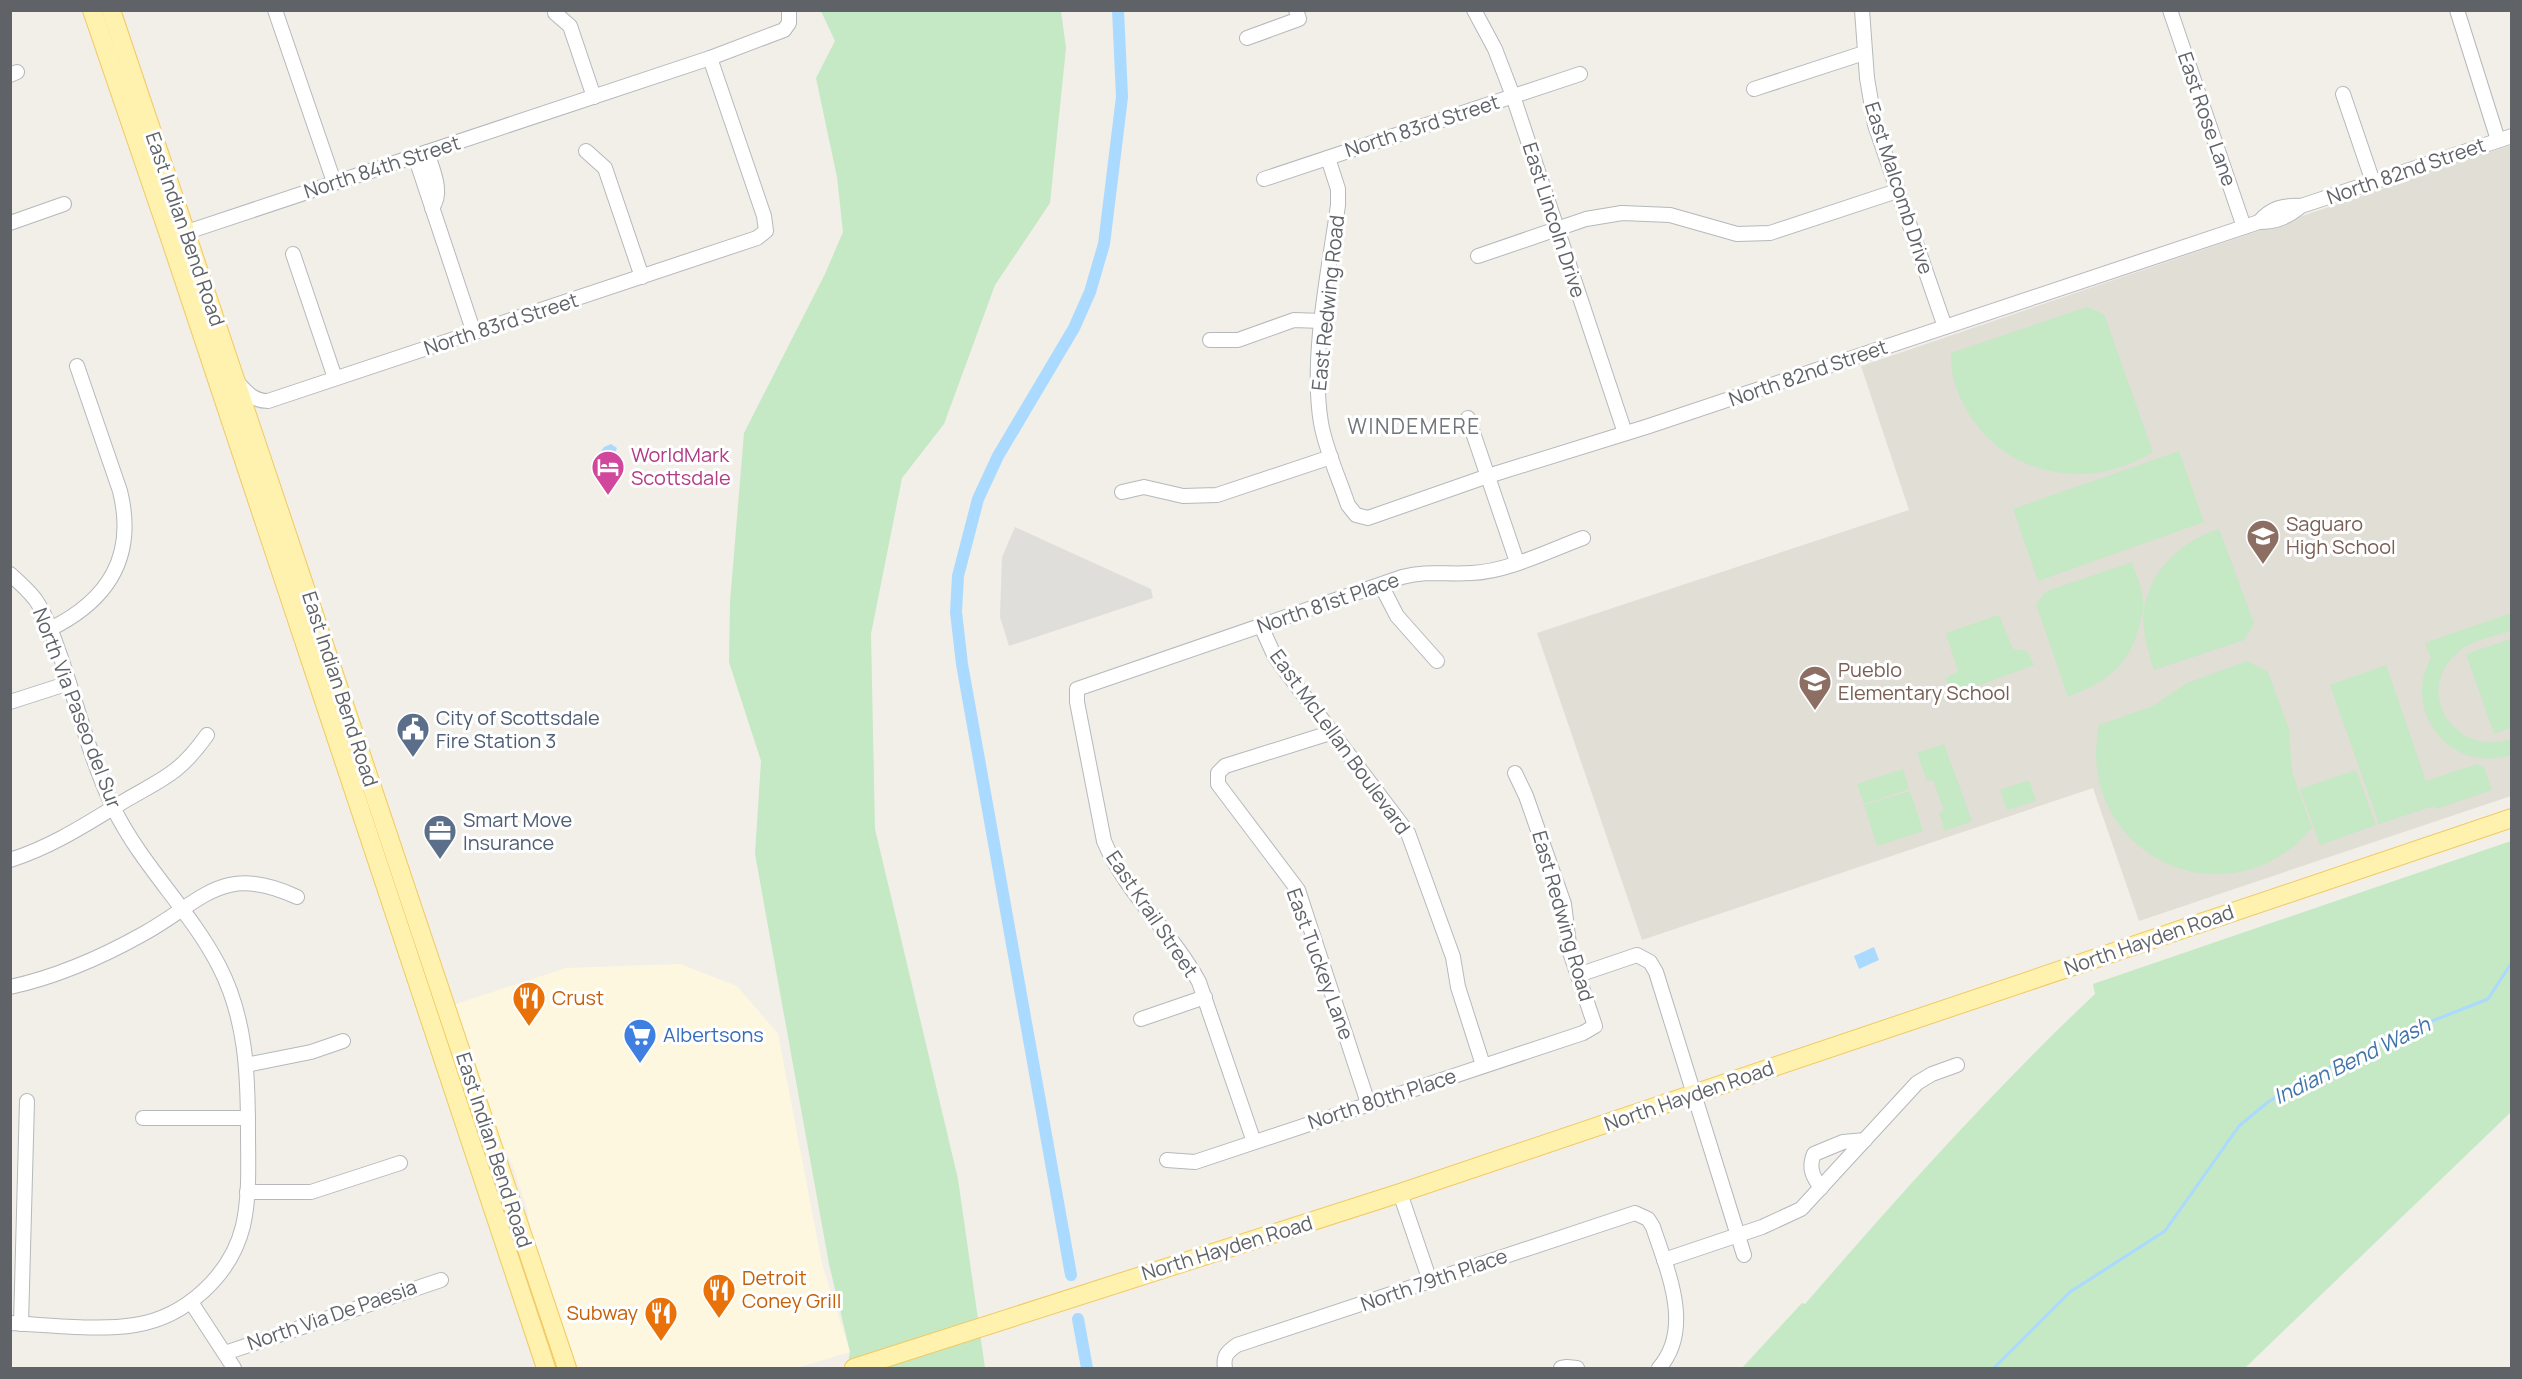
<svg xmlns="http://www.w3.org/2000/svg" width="2522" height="1379" font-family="Manrope,sans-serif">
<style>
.commercial{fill:#fef7e0}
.industrial{fill:#e0deda}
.education{fill:#e1ded6}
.green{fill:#c5e8c5}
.water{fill:#aadaff}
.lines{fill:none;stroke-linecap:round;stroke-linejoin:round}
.stream{stroke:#aadaff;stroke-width:3}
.canal{stroke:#aadaff;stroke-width:12}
.minor-casing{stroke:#b5b8bc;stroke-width:16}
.major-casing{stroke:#f2c960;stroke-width:20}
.minor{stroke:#fff;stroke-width:14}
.major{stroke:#fff2af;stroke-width:18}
.labels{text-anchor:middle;stroke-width:6;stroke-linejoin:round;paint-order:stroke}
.street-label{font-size:20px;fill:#5f6368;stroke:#fff}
.hotel-label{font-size:20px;fill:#b23c85;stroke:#fff;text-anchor:start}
.education-label{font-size:20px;fill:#785e54;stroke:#fff;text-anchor:start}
.service-label{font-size:20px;fill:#4e5e75;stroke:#fff;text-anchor:start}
.food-label{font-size:20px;fill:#c56008;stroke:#fff;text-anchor:start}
.shop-label{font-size:20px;fill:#366cbe;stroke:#fff;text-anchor:start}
.neighbourhood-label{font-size:21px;letter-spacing:1.5px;fill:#70757a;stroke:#fff}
.water-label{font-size:21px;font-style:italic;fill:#4174aa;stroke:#fff}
</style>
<rect width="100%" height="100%" fill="#f1efe8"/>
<!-- commercial -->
<path class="commercial" d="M 680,964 L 737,986 L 778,1034 L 822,1264 L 850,1352 L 796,1368 L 574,1368 L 534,1250 L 527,1209 L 512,1164 L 494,1128 L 453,1005 L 566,968 Z"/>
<!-- industrial -->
<path class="industrial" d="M 1015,527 L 1151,589 L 1153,598 L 1009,646 L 1000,617 L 1002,557 Z"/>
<!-- education -->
<path class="education" d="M 2511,145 L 2511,796 L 2139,921 L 2093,788 L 1642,940 L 1537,633 L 1909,510 L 1861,366 Z"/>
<!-- green -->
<g class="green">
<path d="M 821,11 L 1061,11 L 1066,48 L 1050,203 L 995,285 L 944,424 L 902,478 L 871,634 L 875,829 L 958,1179 L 985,1368 L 847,1368 L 850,1352 L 829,1264 L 755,854 L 761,761 L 729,662 L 730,602 L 744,433 L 825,274 L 843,232 L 837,177 L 816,78 L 835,41 Z"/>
<path d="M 2087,307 L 2104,314 L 2153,452 C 2088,493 2002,476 1965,407 C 1956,391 1950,372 1951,353 Z"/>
<path d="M 2179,451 L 2204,522 L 2038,581 L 2013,509 Z"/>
<path d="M 2219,529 L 2254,623 L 2244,640 L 2154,670 C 2150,656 2145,643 2144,629 C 2139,580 2177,542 2219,529 Z"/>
<path d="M 2132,562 C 2136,575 2143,589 2143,602 C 2144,612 2141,621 2138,630 C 2127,669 2103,683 2068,697 L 2036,604 L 2047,591 Z"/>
<path d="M 2511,613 L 2511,631 C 2496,636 2476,639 2463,648 C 2410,685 2451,759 2511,739 L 2511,755 C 2453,775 2400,712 2431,658 L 2425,643 Z"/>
<path d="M 1999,615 L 2013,649 L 2027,651 L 2034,665 L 1953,695 L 1945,679 L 1958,671 L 1946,633 Z"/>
<path d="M 2511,639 L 2511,728 L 2494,734 L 2466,654 Z"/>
<path d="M 2247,661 L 2268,672 L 2289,729 L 2292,772 L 2312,828 C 2227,928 2073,853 2099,725 L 2153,706 L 2187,683 Z"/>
<path d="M 2386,665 L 2426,781 L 2477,764 L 2484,767 L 2492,790 L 2436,809 L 2434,806 L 2379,824 L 2330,685 Z"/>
<path d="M 1944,744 L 1972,821 L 1945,831 L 1939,813 L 1944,810 L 1933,780 L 1927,781 L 1917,753 Z"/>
<path d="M 1903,769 L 1909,789 L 1864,804 L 1857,784 Z"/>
<path d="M 2356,770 L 2376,825 L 2320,845 L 2300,789 Z"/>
<path d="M 2029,780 L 2036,801 L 2007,810 L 2000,790 Z"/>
<path d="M 1910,791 L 1923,831 L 1877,846 L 1864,805 Z"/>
<path d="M 2511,841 L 2511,1112 L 2245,1368 L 1742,1368 L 1802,1303 L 1805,1304 C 1898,1197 1992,1091 2095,994 L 2093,984 Z"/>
</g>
<!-- water -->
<g class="water">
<path d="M 611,444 L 617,448 L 612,460 L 611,470 L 613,474 L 609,481 L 600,478 L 600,469 L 595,460 L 604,447 Z"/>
<path d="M 1874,947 L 1879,960 L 1859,969 L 1854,956 Z"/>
</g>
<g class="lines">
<!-- stream -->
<path class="stream" d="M 1994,1368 L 2070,1292 L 2165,1231 L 2239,1126 L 2268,1102 L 2305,1079 L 2409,1030 L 2488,999 L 2512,962"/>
<!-- canal -->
<g class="canal">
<path d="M 1071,1275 L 962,664 L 956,612 L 958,576 L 978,499 L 998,456 L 1074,328 L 1090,292 L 1104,244 L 1122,97 L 1118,10"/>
<path d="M 1078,1319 L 1087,1368"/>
</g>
<defs>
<g id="minor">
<path d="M 275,10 L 334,182"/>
<path d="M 1474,10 L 1495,49 L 1513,96 L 1625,433"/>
<path d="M 1862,10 L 1867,78 L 1875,125 L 1945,327"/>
<path d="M 2170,10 L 2244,227"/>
<path d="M 2457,10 L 2498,140"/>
<path d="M 555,13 L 570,26 L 594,97"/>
<path d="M 1247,38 L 1299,19 L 1296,10"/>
<path d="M 10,75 L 17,72"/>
<path d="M 1754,89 L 1864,53"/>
<path d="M 2343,94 L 2373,182"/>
<path d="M 586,151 L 605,168 L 642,277"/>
<path d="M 427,152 C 432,169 444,192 432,208"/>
<path d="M 415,156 L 474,333"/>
<path d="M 1328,158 L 1338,189 L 1338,205 C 1329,271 1310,357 1321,423 C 1326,451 1339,478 1348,505 L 1356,515 L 1368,518 L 1488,476 L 1649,426 L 2259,222 C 2276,222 2288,217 2301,206 L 2512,136"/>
<path d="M 1264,179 L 1580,74"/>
<path d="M 2259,222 C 2271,208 2283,205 2301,206"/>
<path d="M 10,223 L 64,204"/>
<path d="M 178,235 L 710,58 L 784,30 L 789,23 L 789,10"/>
<path d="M 293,254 L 335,378"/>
<path d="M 1478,256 L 1586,219 L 1622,213 L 1670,215 L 1737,234 L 1770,233 L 1897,191"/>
<path d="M 1210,340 L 1238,340 L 1294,320 L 1322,321"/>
<path d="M 238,383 C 247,393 254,401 268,401 L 757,238 L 766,231 L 764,216 L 710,58"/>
<path d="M 1468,418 L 1517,562"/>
<path d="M 1122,492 L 1144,487 L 1183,496 L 1217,495 L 1331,457"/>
<path d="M 10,574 C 19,582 28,590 35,599 C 47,616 54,639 61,658 C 78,708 91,761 114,809 C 142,866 190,910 219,966 C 246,1018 248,1074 248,1131 C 248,1162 250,1195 243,1226 C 231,1275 186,1317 135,1325 C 97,1331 50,1325 10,1323"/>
<path d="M 1381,585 L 1397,616 L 1437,661"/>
<path d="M 1261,626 L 1274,655 L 1287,673 L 1408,833 L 1453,957 L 1458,987 L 1483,1065"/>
<path d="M 50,629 C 109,600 136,556 120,491 L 77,366"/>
<path d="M 10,702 L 69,683"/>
<path d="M 1333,732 L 1225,766 L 1218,773 L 1218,784 L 1298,890 L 1368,1103"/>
<path d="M 10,860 C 51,847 85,825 121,803 C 161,779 178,776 207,735"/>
<path d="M 1578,975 L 1637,955 L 1650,962 L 1656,972 L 1744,1255"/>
<path d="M 10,987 C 56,977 102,957 143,934 C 203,901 222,862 297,897"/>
<path d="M 1141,1019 L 1205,997"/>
<path d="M 246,1065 L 311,1052 L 343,1041"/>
<path d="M 143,1118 L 248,1118"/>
<path d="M 1254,1142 L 1199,982 C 1172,932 1126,894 1104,841 L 1077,702 L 1077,689 L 1402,577 C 1429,570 1445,575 1472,573 C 1509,571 1548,551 1583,538"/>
<path d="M 1167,1160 L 1195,1162 L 1583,1033 L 1595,1026 L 1570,952 L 1564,904 L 1526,796 L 1515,773"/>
<path d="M 1821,1188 C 1813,1177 1808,1168 1814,1154 L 1843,1142 L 1865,1140"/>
<path d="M 247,1192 L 311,1192 L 400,1163"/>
<path d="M 1400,1193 L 1430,1281"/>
<path d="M 1664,1260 L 1762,1227 L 1801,1209 L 1917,1083 L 1932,1074 L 1957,1065"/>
<path d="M 191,1302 L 234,1368"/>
<path d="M 21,1324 L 27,1101"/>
<path d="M 225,1353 L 441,1280"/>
<path d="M 1225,1368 C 1223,1356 1227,1352 1237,1345 L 1635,1213 L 1648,1219 L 1653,1227 C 1667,1270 1694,1328 1659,1368"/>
<path d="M 1561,1368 L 1567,1367 L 1577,1368"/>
</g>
<g id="major">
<path d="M 92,10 L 170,238 L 546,1368"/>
<path d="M 111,10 L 567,1368"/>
<path d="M 854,1368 L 1400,1193 L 2512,818"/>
</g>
</defs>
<!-- minor casing -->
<use href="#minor" class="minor-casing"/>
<!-- major casing -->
<use href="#major" class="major-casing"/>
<!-- minor -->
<use href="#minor" class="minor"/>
<!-- major -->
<use href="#major" class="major"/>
</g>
<!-- icons -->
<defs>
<symbol id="hotel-pin" viewBox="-11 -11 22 30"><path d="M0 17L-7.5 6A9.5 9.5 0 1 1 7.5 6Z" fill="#d1479c" stroke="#fff"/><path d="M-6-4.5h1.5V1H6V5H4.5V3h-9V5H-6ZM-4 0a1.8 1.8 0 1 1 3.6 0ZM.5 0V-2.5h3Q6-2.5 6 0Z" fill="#fff"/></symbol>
<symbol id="school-pin" viewBox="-11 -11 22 30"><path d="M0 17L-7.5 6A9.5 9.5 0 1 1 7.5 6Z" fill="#8d6e63" stroke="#fff"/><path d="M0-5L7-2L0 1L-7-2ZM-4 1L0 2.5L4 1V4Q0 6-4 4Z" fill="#fff"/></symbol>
<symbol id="civic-pin" viewBox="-11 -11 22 30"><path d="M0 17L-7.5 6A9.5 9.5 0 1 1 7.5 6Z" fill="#5c6f8a" stroke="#fff"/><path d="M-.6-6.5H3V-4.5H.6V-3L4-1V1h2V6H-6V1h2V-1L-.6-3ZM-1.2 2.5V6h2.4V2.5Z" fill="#fff"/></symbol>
<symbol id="office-pin" viewBox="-11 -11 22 30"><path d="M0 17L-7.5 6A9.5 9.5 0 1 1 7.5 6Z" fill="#5c6f8a" stroke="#fff"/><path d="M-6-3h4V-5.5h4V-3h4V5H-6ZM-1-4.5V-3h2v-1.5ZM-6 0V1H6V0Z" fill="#fff"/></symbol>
<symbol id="restaurant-pin" viewBox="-11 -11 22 30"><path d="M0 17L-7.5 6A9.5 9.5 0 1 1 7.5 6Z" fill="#e8710a" stroke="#fff"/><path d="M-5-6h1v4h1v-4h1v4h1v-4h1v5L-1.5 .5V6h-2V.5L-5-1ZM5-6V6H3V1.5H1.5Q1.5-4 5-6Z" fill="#fff"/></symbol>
<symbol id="supermarket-pin" viewBox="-11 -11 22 30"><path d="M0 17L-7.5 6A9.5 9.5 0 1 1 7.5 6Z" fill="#3f7fe0" stroke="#fff"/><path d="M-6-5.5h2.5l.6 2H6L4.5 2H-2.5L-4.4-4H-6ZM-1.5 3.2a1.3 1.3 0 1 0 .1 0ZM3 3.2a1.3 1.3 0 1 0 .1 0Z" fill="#fff"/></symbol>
</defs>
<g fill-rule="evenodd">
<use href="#hotel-pin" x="589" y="448" width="38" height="52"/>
<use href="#school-pin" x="2244" y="517" width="38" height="52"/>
<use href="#school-pin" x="1796" y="663" width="38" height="52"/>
<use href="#civic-pin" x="394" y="710" width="38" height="52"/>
<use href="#office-pin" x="421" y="812" width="38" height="52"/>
<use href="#restaurant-pin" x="510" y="979" width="38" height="52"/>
<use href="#supermarket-pin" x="621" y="1016" width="38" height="52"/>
<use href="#restaurant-pin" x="700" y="1271" width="38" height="52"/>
<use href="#restaurant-pin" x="642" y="1294" width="38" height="52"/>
</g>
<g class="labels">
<!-- street labels -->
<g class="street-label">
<text transform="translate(2207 119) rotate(71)" y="7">East Rose Lane</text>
<text transform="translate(1422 126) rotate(-18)" y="7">North 83rd Street</text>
<text transform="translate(382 167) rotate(-18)" y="7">North 84th Street</text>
<text transform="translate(2406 171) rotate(-19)" y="7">North 82nd Street</text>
<text transform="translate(1899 188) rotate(72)" y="7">East Malcomb Drive</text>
<text transform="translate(1554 220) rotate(72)" y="7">East Lincoln Drive</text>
<text transform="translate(185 229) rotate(71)" y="7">East Indian Bend Road</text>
<text transform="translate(1328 303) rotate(-84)" y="7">East Redwing Road</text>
<text transform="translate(501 324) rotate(-18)" y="7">North 83rd Street</text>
<text transform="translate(1808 373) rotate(-19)" y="7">North 82nd Street</text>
<text transform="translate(1328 603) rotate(-19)" y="7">North 81st Place</text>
<text transform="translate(340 689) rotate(72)" y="7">East Indian Bend Road</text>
<text transform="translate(77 708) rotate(69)" y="7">North Via Paseo del Sur</text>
<text transform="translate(1340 742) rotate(54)" y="7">East McLellan Boulevard</text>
<text transform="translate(1152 914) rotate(56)" y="7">East Krail Street</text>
<text transform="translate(1563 916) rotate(74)" y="7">East Redwing Road</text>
<text transform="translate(2149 940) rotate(-19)" y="7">North Hayden Road</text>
<text transform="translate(1320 964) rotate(70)" y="7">East Tuckey Lane</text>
<text transform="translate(1689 1096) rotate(-19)" y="7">North Hayden Road</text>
<text transform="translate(1382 1099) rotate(-18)" y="7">North 80th Place</text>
<text transform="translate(494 1150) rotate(72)" y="7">East Indian Bend Road</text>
<text transform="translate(1227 1248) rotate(-17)" y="7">North Hayden Road</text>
<text transform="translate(1434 1280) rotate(-19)" y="7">North 79th Place</text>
<text transform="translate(332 1315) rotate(-19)" y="7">North Via De Paesia</text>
</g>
<!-- hotel labels -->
<g class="hotel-label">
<text x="631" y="462">WorldMark<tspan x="631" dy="23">Scottsdale</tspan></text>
</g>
<!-- education labels -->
<g class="education-label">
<text x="2286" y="531">Saguaro<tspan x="2286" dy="23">High School</tspan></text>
<text x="1838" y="677">Pueblo<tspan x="1838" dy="23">Elementary School</tspan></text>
</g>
<!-- service labels -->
<g class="service-label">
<text x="436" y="725">City of Scottsdale<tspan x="436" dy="23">Fire Station 3</tspan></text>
<text x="463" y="827">Smart Move<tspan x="463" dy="23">Insurance</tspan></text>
</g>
<!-- food labels -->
<g class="food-label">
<text x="552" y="1005">Crust</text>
<text x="742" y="1285">Detroit<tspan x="742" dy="23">Coney Grill</tspan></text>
<text x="638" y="1320" text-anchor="end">Subway</text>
</g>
<!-- shop labels -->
<g class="shop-label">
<text x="663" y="1042">Albertsons</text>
</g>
<!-- neighbourhood labels -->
<g class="neighbourhood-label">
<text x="1414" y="434">WINDEMERE</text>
</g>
<!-- water labels -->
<g class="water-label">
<text transform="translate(2352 1061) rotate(-26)" y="7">Indian Bend Wash</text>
</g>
</g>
<!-- border -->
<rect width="2522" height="1379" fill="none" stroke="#5f6368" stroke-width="24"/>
</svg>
